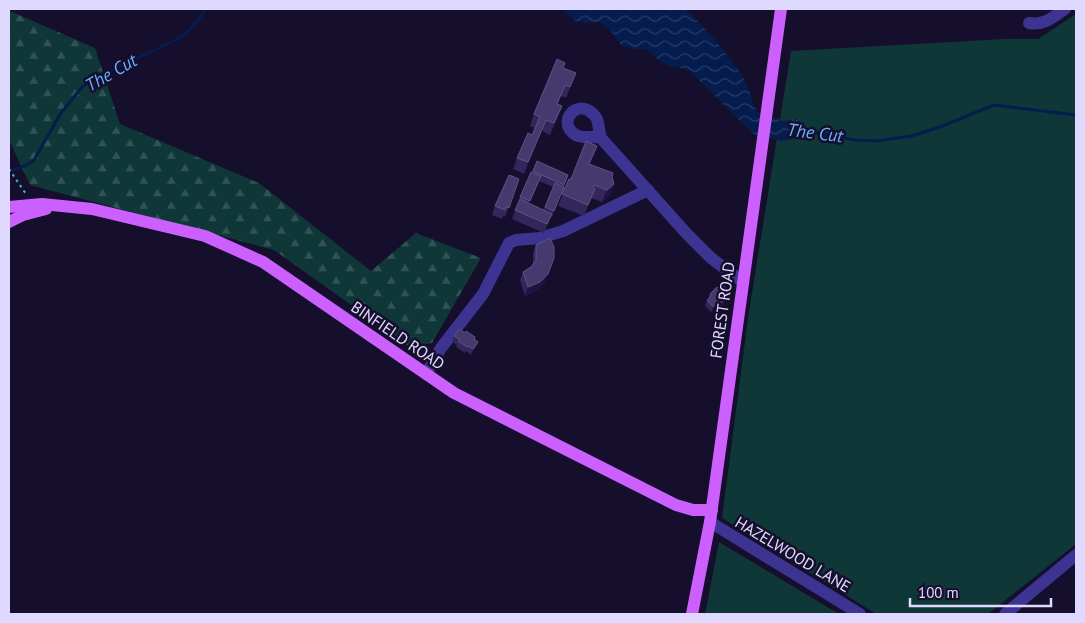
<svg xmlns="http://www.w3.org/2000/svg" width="1085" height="623" font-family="'PT Sans',sans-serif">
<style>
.green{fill:#103737}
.forest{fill:url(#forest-firs)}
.water{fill:url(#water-waves)}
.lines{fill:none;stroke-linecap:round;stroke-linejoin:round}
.stream{stroke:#051c4f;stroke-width:3}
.path{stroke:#22cac9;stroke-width:2;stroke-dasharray:2.5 4;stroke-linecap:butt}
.minor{stroke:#3c3490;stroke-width:12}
.major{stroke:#cc60ff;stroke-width:12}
.wall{fill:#33265b;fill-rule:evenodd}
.shaded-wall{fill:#1f1441}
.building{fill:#46396d;stroke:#5e5284}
.labels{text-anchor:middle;stroke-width:5;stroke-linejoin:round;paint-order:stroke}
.street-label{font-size:16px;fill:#e0d9ff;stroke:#150e2c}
.water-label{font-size:18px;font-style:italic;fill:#67b1ff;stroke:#150e2c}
</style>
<defs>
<pattern id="forest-firs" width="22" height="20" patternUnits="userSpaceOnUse" patternTransform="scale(1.25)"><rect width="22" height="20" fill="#103737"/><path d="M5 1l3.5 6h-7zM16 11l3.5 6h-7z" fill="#325355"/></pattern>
<pattern id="water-waves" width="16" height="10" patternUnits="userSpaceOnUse" patternTransform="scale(1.25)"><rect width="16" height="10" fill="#051c4f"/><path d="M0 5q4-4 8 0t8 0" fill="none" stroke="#293c69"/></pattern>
</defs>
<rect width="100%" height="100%" fill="#150e2c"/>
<!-- green -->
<g class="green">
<path d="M 1076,14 L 1076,544 L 988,614 L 876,614 L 722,518 L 748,318 L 791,51 L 1004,39 L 1038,39 Z"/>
<path d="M 719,542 L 839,614 L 841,614 L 705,614 Z"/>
</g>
<!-- forest -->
<path class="forest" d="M 9,9 L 11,9 L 10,11 L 95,48 L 120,124 L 259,183 L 371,271 L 416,233 L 481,258 L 432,343 L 410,347 L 274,250 L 30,185 L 9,140 Z"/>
<!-- water -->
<path class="water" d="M 563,9 L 686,9 L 712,36 L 740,72 L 748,87 L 753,104 L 758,112 L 783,121 L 800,119 L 797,138 L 782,141 L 755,135 L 744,125 L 700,81 L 686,69 L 669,66 L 661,62 L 647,50 L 642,49 L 631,49 L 621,45 L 608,27 L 599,22 L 584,23 L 575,21 Z"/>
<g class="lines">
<!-- stream -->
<g class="stream">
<path d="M 795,129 L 855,140 L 876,141 L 912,136 L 940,127 L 994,105 L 1076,115"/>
<path d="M 9,171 L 27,165 L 34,160 L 61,113 L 82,87 L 96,77 L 176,40 C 189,32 198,23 205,9"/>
</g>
<!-- path -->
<path class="path" d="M 9,169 L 26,194"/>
<!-- minor -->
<g class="minor">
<path d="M 1029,23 C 1044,26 1053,17 1065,9"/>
<path d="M 601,138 C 599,132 599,125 597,119 C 596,117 594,115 592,113 C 578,100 560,118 571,131 C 579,141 591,135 601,138 L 687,234 L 711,258 L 743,282"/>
<path d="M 426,374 L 441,348 L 483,294 L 509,243 L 516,240 L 540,238 L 563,231 L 648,190"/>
<path d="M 710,522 L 860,614"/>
<path d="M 1005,614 L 1076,555"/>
</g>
<!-- major -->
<g class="major">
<path d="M 9,207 L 42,204 L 92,209 L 205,236 L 263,262 L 454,393 L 676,505 L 693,510 L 712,510"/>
<path d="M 9,222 L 23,215 L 46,209"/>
<path d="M 692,614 L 710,522 L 781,9"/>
</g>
</g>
<!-- wall -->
<g class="wall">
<path d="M 563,68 L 576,73 L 566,98 L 561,96 L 557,104 L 562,106 L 550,135 L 542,131 L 524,174 L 513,169 L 517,158 L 532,135 L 535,128 L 530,126 L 534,114 Z"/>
<path d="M 537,161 L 568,175 L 552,217 L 551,216 L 544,233 L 512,219 L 518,203 L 518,202 L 520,197 ZM 539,181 L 553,187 L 543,210 L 529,203 Z"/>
<path d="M 590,164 L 612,177 L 614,184 L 610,196 L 602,202 L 591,198 L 584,216 L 558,206 L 569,179 L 571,179 Z"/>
<path d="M 519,179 L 505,217 L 503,216 L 502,219 L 492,215 L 495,206 Z"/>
<path d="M 536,245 L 545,282 L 537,290 L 525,296 L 520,280 L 523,272 L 531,267 L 533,264 L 533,253 Z"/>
<path d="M 710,294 L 727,297 L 724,303 L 717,310 L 716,308 L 711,312 L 705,306 Z"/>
<path d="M 465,333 L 475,337 L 475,339 L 478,342 L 476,347 L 471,355 L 466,351 L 465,353 L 456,347 L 457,345 L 452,342 L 454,336 Z"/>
</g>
<!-- shaded-wall -->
<g class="shaded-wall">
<path d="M 546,120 L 542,131 L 524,174 L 528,162 Z"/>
<path d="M 614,184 L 610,196 L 602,202 L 607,190 Z"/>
<path d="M 554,258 L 545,282 L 537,290 L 525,296 L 528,287 Z"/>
<path d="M 729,291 L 724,303 L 717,310 L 720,304 L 725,295 Z"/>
<path d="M 718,302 L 716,308 L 711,312 L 713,307 Z"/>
<path d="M 478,342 L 476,347 L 471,355 L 473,349 Z"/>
</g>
<!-- building -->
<g class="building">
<path d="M 557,59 L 565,63 L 563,68 L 576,73 L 570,87 L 565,85 L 557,104 L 562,106 L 554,123 L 546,120 L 528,162 L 517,158 L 528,133 L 532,135 L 540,117 L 534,114 Z"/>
<path d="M 586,141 L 597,146 L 589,164 L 613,173 L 612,177 L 614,184 L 607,190 L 594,185 L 593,188 L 595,189 L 588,205 L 562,194 L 569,179 L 571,179 Z"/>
<path d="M 537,161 L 568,175 L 564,185 L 533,171 Z"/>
<path d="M 531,172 L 541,176 L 530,201 L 520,197 Z"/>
<path d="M 509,175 L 519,179 L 509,208 L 506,207 L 505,210 L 495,206 Z"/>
<path d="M 555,183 L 564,187 L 554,211 L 545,207 Z"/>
<path d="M 520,199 L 552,214 L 547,224 L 515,210 Z"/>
<path d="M 550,238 L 554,247 L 554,258 L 548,274 L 540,282 L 528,287 L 523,272 L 531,267 L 536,260 L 536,245 Z"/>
<path d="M 723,285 L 729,291 L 725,295 L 727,297 L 720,304 L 718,302 L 713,307 L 707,300 L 711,296 L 710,294 L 717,287 L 719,289 Z"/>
<path d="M 459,329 L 465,333 L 466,331 L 475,337 L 474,339 L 478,342 L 473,349 L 468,346 L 467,347 L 458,341 L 459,339 L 454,336 Z"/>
</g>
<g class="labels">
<!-- street labels -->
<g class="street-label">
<text transform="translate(722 310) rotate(-82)" y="6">FOREST ROAD</text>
<text transform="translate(398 335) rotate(34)" y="6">BINFIELD ROAD</text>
<text transform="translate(793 554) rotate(31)" y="6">HAZELWOOD LANE</text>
</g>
<!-- water labels -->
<g class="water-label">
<text transform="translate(111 73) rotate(-30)" y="6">The Cut</text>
<text transform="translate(815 133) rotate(7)" y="6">The Cut</text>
</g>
</g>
<!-- border -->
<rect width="1085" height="623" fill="none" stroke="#e0d9ff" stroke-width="20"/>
<!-- scale -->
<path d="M910 598v8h141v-8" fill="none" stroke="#e0d9ff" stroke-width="2.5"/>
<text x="918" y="598" font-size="15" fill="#e0d9ff" stroke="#150e2c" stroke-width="4" paint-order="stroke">100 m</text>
</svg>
